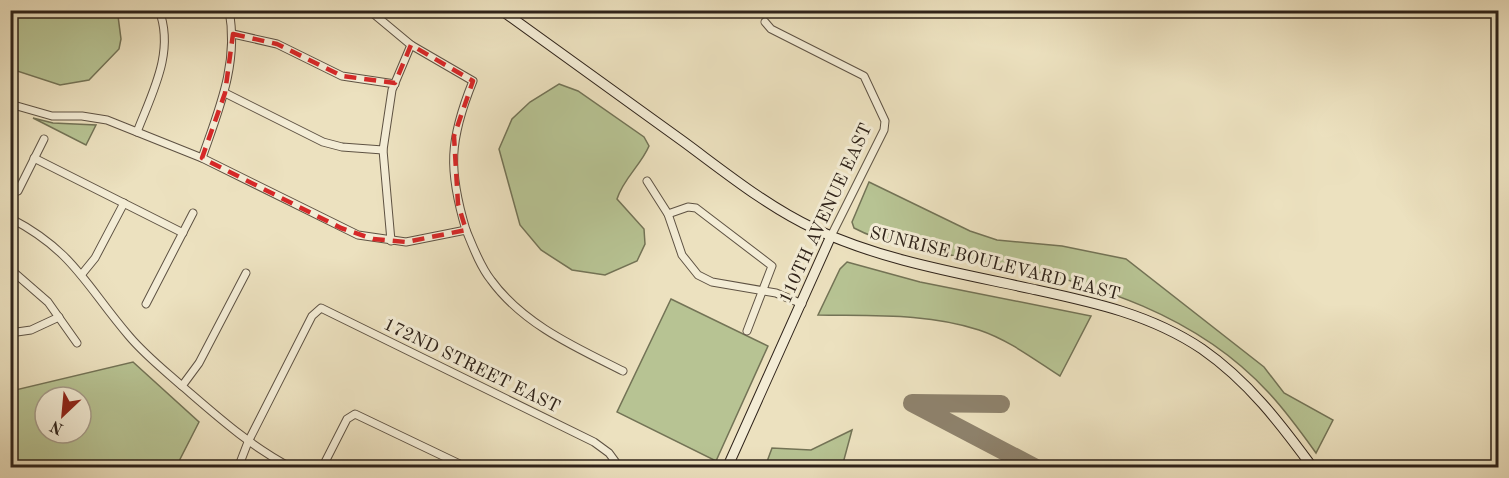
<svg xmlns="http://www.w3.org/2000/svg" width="1509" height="478" font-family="'Old Standard TT',serif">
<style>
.green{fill:#b7c393;stroke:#737356;stroke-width:1.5;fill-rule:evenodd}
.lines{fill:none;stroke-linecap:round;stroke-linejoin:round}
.taxiway{stroke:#8e826c;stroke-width:18}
.street-casing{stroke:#5e5243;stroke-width:9}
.secondary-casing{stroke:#2f231a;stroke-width:11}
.street{stroke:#f3ecd5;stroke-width:7}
.secondary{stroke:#f3ecd5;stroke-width:9}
.marked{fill:none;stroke:#d62828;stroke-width:4.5;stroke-dasharray:12 8;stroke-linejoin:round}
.labels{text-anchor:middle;stroke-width:6;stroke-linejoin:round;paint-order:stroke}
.street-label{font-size:18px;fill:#2f231a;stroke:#f3ecd5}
</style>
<rect width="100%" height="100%" fill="#ece1bf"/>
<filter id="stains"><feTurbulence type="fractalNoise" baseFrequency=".00333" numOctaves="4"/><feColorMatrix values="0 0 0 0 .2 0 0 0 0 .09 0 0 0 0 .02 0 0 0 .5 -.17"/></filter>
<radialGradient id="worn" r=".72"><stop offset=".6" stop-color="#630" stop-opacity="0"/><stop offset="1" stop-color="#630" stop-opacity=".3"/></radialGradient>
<!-- green -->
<g class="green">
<path d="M 10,11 L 112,11 L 118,16 L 121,39 L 119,49 L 89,80 L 60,85 L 11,69 Z"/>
<path d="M 559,84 L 578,91 L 644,137 L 649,146 C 641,165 623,179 617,199 L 644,229 L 645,244 L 637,261 L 605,275 L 572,270 L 541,250 L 520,225 L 499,149 L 512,119 L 530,102 Z"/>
<path d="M 33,118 L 53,123 L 96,125 L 86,145 Z"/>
<path d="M 869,182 L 970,231 L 997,240 L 1062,246 L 1126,259 L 1264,367 L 1284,393 L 1333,420 L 1316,453 C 1301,432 1286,411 1268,392 C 1197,315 1096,283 996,263 C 954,255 891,248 854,228 L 852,222 Z"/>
<path d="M 847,262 L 920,282 L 1091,316 L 1060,376 C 1035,360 1009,340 979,330 C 928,313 872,316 818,315 L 840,269 Z"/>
<path d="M 671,299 L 768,346 L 716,461 L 617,412 Z"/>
<path d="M 133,362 L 199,422 L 176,467 L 11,467 L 11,391 ZM 45,397 L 81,397 L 81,433 L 45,433 Z"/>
<path d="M 852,430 L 842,467 L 765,467 L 772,448 L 811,450 Z"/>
</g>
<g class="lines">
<!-- taxiway -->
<path class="taxiway" d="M 1001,404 L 912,403 L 1036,468"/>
<defs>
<g id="street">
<path d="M 369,10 L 411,45 L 473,81 C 449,140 448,170 466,230"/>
<path d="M 765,22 L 771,29 L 864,76 L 885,121 L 884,130 L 831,236"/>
<path d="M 233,34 L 277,44 L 342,76 L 395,84"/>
<path d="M 225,93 L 323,142 L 342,147 L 383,150"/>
<path d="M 10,104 L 52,116 L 82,116 L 107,120 L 202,158 L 358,235 L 406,242 L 466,230 C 473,247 480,266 491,280 C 523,324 575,347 623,371"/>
<path d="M 137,132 C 152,93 175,52 159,10"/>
<path d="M 34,158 L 183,233"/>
<path d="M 202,158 C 219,109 239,63 229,10"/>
<path d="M 647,181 L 668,214 L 682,255 L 698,275 L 712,282 L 776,293 L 802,304"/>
<path d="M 18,191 L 44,139"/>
<path d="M 668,214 L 688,207 L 696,208 L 772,266 L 747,331"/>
<path d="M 10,218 C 74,251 86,286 129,336 C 145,355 164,370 182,386 C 218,417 250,446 292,468"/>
<path d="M 391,241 L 383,150 L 392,90 L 411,45"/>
<path d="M 10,269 L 48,302 L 77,343"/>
<path d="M 82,274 L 95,258 L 124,203"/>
<path d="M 146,304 L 193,213"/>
<path d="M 10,333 L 31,330 L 59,317"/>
<path d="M 182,386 L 199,363 L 246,273"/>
<path d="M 238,468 L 248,442 L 312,316 L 321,308 L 594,442 L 609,453 L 620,468"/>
<path d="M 322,468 L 347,419 L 355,414 L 468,468"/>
</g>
<g id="secondary">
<path d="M 501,10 C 562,54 623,98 684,142 C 726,173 768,207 815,229 C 884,261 959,273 1032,289 C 1092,302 1150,314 1202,349 C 1248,381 1280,423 1313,468"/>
<path d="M 727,468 L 831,236"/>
</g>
</defs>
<!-- street casing -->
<use href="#street" class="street-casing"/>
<!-- secondary casing -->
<use href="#secondary" class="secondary-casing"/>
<!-- street -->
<use href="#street" class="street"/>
<!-- secondary -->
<use href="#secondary" class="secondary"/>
</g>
<!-- marked area -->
<path class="marked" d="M 233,34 L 277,44 L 342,76 L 395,83 L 411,45 L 473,81 L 454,136 L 458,204 L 466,230 L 406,242 L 373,239 L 341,228 L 202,158 L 225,93 Z"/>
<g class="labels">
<!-- street labels -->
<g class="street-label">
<text transform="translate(825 213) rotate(-65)" y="6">110TH AVENUE EAST</text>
<text transform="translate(995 263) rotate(14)" y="6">SUNRISE BOULEVARD EAST</text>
<text transform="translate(472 365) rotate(26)" y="6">172ND STREET EAST</text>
</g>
</g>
<!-- margin -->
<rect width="1509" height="478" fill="none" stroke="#ece1bf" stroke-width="36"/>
<rect x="12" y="12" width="1485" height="454" fill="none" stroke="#2f231a" stroke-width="3"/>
<rect x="18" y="18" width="1473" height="442" fill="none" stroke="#2f231a" stroke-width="1.5"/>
<!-- north arrow -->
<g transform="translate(63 415) rotate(206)"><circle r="28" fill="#f3ecd5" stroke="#a59c8a" stroke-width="1.5"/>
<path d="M0-4.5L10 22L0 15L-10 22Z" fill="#8f2418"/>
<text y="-9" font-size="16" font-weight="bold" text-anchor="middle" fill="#2f231a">N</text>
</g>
<rect width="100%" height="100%" filter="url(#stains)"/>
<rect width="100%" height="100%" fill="url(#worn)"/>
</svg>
